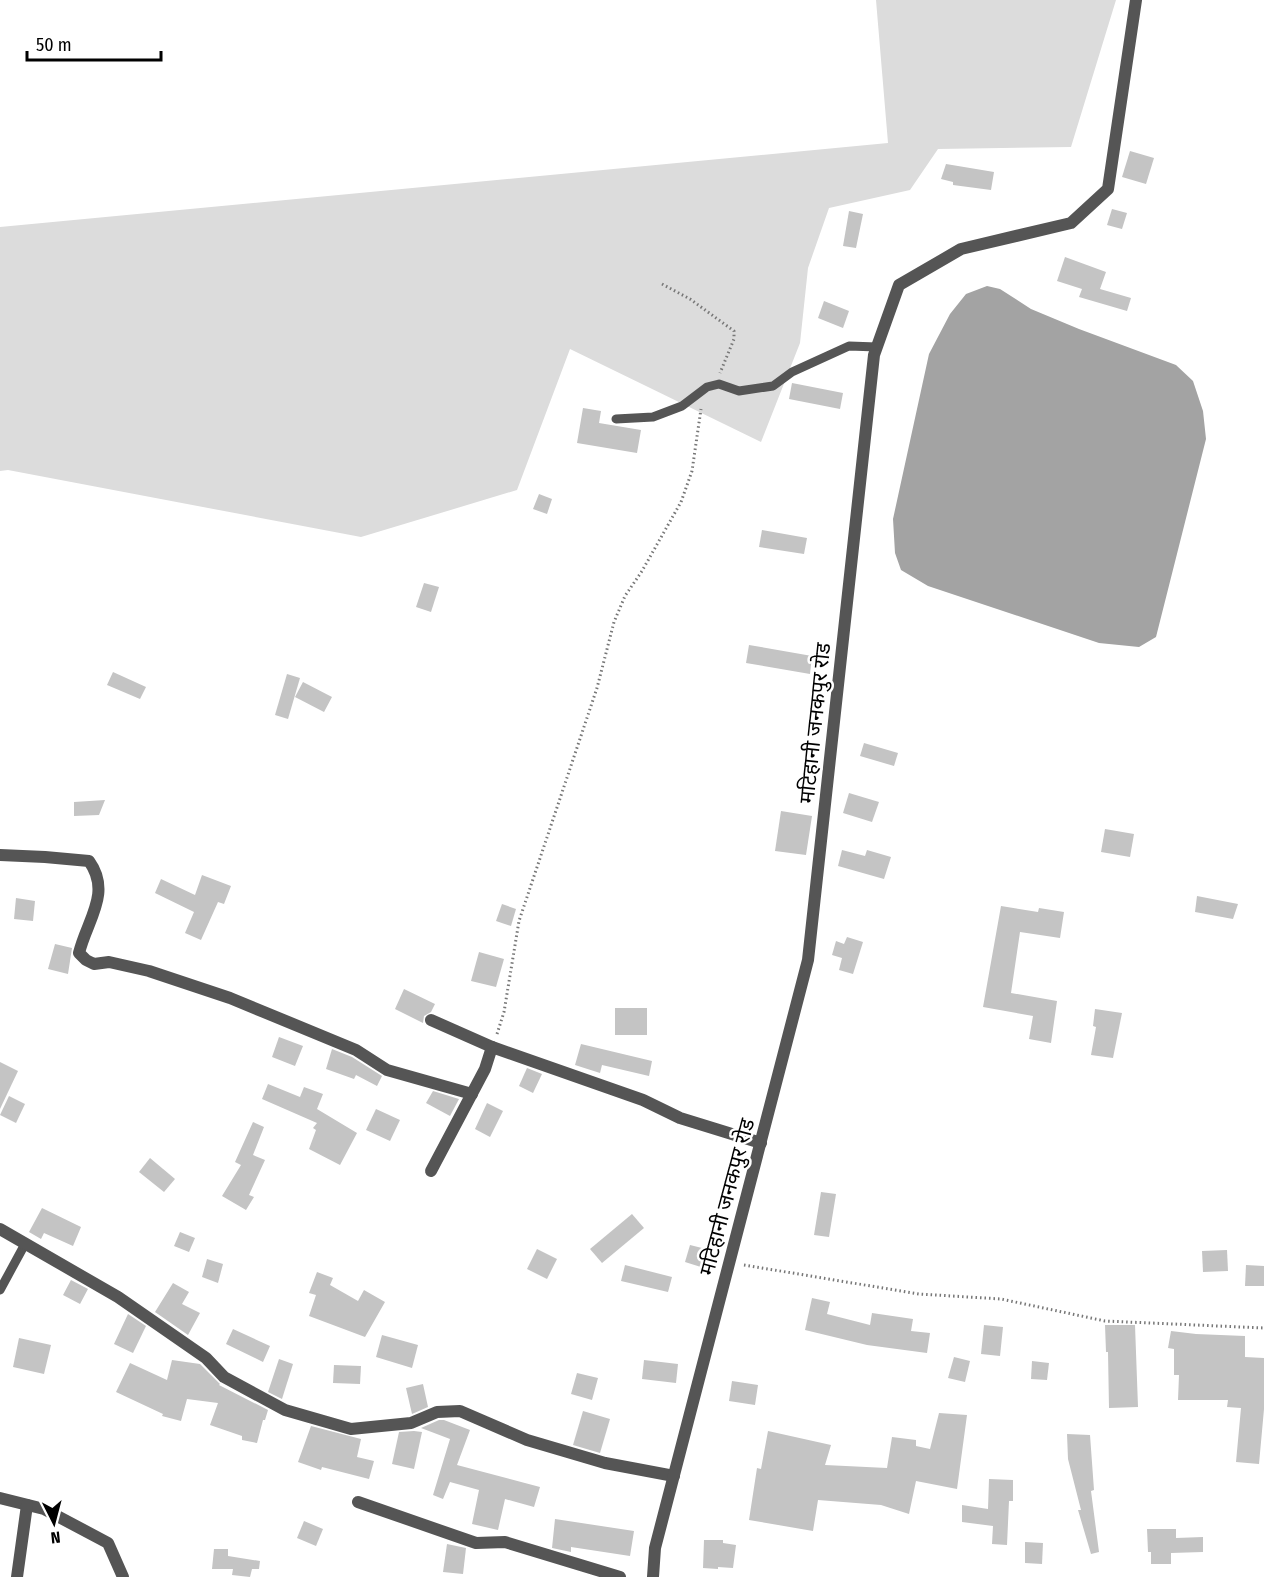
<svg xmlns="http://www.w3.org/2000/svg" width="1264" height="1577" font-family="'Fira Sans Condensed','Noto Sans Devanagari',sans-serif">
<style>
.green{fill:#dcdcdc}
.water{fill:#a3a3a3}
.building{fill:#c4c4c4}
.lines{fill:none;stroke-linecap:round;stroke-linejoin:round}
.path{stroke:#777;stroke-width:3;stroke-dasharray:1.5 3;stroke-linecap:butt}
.service{stroke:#555;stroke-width:9}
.minor{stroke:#555;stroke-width:12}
.labels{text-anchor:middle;stroke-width:5;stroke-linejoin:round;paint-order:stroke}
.street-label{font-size:21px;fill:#000;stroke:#fff}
</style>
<rect width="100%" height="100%" fill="#fff"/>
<!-- green -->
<path class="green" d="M 876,0 L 1116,0 L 1071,147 L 938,149 L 910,190 L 829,208 L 808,268 L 800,343 L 761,442 L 570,349 L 517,490 L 361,537 L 8,470 L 0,471 L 0,227 L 888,143 Z"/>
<!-- water -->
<path class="water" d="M 987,286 L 1000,289 L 1031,309 L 1079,329 L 1176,365 L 1193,381 L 1203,411 L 1206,439 L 1156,637 L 1139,647 L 1099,643 L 928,586 L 901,570 L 895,553 L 893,519 L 929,354 L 950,314 L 966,294 Z"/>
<!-- building -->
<g class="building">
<path d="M 1130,151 L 1154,158 L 1146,184 L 1122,177 Z"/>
<path d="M 946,164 L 994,172 L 991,190 L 953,185 L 953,182 L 941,179 Z"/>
<path d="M 1112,209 L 1127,213 L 1122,229 L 1107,225 Z"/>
<path d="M 849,211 L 863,214 L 856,248 L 843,246 Z"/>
<path d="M 1065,257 L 1106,272 L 1100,289 L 1131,298 L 1127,311 L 1079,297 L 1082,289 L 1057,281 Z"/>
<path d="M 824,301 L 849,311 L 843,328 L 818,318 Z"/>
<path d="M 792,383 L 843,393 L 840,409 L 789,399 Z"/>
<path d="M 583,408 L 601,411 L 599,423 L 641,430 L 637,453 L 577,443 Z"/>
<path d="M 539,494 L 552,499 L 547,514 L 533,509 Z"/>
<path d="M 762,530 L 807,538 L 804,554 L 759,547 Z"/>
<path d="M 424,583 L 439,587 L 431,612 L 416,607 Z"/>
<path d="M 749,645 L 812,656 L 810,674 L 746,663 Z"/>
<path d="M 113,672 L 146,687 L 140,699 L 107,685 Z"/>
<path d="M 287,674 L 300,678 L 288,719 L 275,715 Z"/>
<path d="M 303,682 L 332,697 L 324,712 L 295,697 Z"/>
<path d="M 864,743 L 898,753 L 894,766 L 860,756 Z"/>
<path d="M 849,793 L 879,802 L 872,822 L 843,813 Z"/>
<path d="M 105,800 L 99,815 L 74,816 L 74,802 Z"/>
<path d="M 781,811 L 812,816 L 806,855 L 775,851 Z"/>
<path d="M 1105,829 L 1134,834 L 1130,857 L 1101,852 Z"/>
<path d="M 842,850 L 865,856 L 867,850 L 891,857 L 884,879 L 838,866 Z"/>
<path d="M 202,875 L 231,886 L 224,904 L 218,902 L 201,940 L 185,933 L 194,912 L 155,893 L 161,879 L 195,895 Z"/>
<path d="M 1197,896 L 1238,904 L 1233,919 L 1195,912 Z"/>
<path d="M 16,898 L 35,901 L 33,921 L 14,919 Z"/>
<path d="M 502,904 L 516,909 L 511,926 L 496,921 Z"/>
<path d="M 1001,906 L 1038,912 L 1039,908 L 1064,912 L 1060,938 L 1020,932 L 1011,993 L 1057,1001 L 1051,1043 L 1029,1039 L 1033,1016 L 983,1007 Z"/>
<path d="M 847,937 L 863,942 L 853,974 L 839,970 L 842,958 L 832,955 L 836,941 L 844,944 Z"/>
<path d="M 55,944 L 72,948 L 68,974 L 48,969 Z"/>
<path d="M 479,952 L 504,959 L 496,987 L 471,981 Z"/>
<path d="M 404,989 L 435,1004 L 431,1012 L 424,1016 L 423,1023 L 395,1009 Z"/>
<rect x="615" y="1008" width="32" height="27"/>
<path d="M 1095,1009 L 1122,1013 L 1113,1058 L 1091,1055 L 1096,1027 L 1093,1026 Z"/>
<path d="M 279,1037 L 303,1046 L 295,1066 L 272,1057 Z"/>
<path d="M 581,1044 L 652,1061 L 649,1076 L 602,1065 L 600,1073 L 575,1065 Z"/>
<path d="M 332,1049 L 352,1057 L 382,1076 L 377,1086 L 356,1075 L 354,1079 L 326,1069 Z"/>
<path d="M 0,1062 L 18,1071 L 0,1109 Z"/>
<path d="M 527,1068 L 542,1074 L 533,1093 L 519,1086 Z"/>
<path d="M 268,1084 L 300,1097 L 304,1087 L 323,1094 L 317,1109 L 357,1133 L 340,1165 L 309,1149 L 316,1130 L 313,1128 L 317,1123 L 262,1099 Z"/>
<path d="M 433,1091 L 459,1099 L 450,1116 L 426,1103 Z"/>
<path d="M 9,1096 L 25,1104 L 16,1123 L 0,1115 Z"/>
<path d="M 487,1103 L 503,1111 L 490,1137 L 475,1129 Z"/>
<path d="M 376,1109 L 400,1120 L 390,1141 L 366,1130 Z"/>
<path d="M 253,1122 L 264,1127 L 253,1155 L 265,1160 L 249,1195 L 254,1197 L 246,1210 L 222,1196 L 241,1165 L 235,1162 Z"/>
<path d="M 150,1158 L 175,1179 L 164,1192 L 139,1172 Z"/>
<path d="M 821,1192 L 836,1194 L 829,1237 L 814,1235 Z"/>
<path d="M 42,1208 L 81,1227 L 73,1246 L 44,1233 L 41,1239 L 29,1232 Z"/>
<path d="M 632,1214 L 644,1228 L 602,1263 L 590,1249 Z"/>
<path d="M 180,1232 L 195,1238 L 189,1252 L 174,1246 Z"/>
<path d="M 690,1245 L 710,1250 L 704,1268 L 685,1262 Z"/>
<path d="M 537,1249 L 557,1259 L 547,1279 L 527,1269 Z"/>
<path d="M 1227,1250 L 1228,1271 L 1203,1272 L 1202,1251 Z"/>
<path d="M 207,1259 L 223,1264 L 218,1283 L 202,1277 Z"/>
<path d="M 625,1265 L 672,1277 L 668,1292 L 621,1281 Z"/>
<path d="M 1246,1265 L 1264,1266 L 1264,1286 L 1245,1286 Z"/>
<path d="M 317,1272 L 333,1278 L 330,1285 L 358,1301 L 364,1290 L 385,1302 L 365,1337 L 309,1316 L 316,1295 L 309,1293 Z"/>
<path d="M 71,1280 L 88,1289 L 80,1304 L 63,1295 Z"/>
<path d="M 173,1283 L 189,1292 L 182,1304 L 200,1313 L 188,1335 L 155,1312 Z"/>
<path d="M 812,1298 L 830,1302 L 827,1314 L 870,1325 L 872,1313 L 913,1319 L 911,1331 L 930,1333 L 927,1353 L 867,1345 L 805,1330 Z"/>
<path d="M 128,1314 L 146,1326 L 133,1353 L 114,1344 Z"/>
<path d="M 984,1325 L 1003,1327 L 1000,1356 L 981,1354 Z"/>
<path d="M 1105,1325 L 1135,1325 L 1138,1407 L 1109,1408 L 1108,1352 L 1106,1352 Z"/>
<path d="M 233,1329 L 270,1346 L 263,1362 L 226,1344 Z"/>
<path d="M 1171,1331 L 1196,1334 L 1245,1336 L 1245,1357 L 1264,1358 L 1264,1409 L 1259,1464 L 1236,1462 L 1241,1408 L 1227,1407 L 1228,1400 L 1178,1400 L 1179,1375 L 1174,1375 L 1174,1349 L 1168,1348 Z"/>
<path d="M 382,1335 L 418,1345 L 412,1368 L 376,1357 Z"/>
<path d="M 19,1338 L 51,1345 L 44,1374 L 13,1367 Z"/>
<path d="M 954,1357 L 970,1361 L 965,1382 L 948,1378 Z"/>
<path d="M 279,1359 L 293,1364 L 282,1399 L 268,1392 Z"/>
<path d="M 172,1360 L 200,1364 L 220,1384 L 219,1385 L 268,1410 L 265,1420 L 263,1420 L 257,1443 L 242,1440 L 242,1436 L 210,1425 L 218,1403 L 187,1399 L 181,1421 L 162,1416 L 163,1414 L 116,1392 L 130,1363 L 167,1380 Z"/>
<path d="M 644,1360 L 678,1364 L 676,1383 L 642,1379 Z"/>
<path d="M 1032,1361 L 1049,1363 L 1047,1380 L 1031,1379 Z"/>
<path d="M 334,1365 L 361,1366 L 360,1384 L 333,1383 Z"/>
<path d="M 577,1373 L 598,1378 L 592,1400 L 571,1394 Z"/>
<path d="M 732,1381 L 758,1385 L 755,1405 L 729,1401 Z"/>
<path d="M 423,1384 L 428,1407 L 412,1414 L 406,1388 Z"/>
<path d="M 583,1411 L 610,1419 L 600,1453 L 573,1445 Z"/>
<path d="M 939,1413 L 967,1415 L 957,1489 L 916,1481 L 909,1514 L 881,1505 L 818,1500 L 813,1531 L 749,1520 L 757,1468 L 761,1469 L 768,1431 L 831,1445 L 825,1465 L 887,1468 L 892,1437 L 916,1440 L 916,1446 L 930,1449 Z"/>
<path d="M 439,1420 L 444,1420 L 470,1430 L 457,1465 L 540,1487 L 534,1507 L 505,1499 L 498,1530 L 472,1524 L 479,1490 L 450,1482 L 443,1499 L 433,1495 L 450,1439 L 421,1428 Z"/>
<path d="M 311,1426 L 361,1439 L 357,1457 L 374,1461 L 369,1479 L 322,1467 L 321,1470 L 298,1462 Z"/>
<path d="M 414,1431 L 422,1432 L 414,1469 L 392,1464 L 399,1432 Z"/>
<path d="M 1067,1434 L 1090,1435 L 1094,1490 L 1091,1491 L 1099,1552 L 1091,1554 L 1078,1510 L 1081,1510 L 1068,1459 Z"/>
<path d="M 989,1479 L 1013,1480 L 1013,1501 L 1009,1501 L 1007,1545 L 992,1544 L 993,1526 L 962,1522 L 962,1505 L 988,1509 Z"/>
<path d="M 555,1519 L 634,1531 L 630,1556 L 571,1547 L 571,1552 L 552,1548 Z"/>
<path d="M 304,1521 L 323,1529 L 316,1546 L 297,1538 Z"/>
<path d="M 1147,1529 L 1176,1529 L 1176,1538 L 1203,1537 L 1203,1552 L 1171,1553 L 1171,1564 L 1151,1564 L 1151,1552 L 1148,1552 Z"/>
<path d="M 704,1540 L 723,1540 L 723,1543 L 736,1545 L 733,1568 L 718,1567 L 718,1569 L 703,1568 Z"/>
<path d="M 1025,1542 L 1043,1543 L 1042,1564 L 1025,1563 Z"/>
<path d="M 447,1544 L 466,1548 L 463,1574 L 443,1572 Z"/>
<path d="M 214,1549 L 228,1549 L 228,1556 L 260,1561 L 259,1569 L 252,1569 L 250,1577 L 232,1575 L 233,1569 L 212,1569 Z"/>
</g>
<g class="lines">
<!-- path -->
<g class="path">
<path d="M 662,284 L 690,299 L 734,331 L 734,339 L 720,373"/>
<path d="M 497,1034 L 504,1012 L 519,921 L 597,688 L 614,622 L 625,596 L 642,571 L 681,502 L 692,471 L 701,409"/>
<path d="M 744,1265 L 919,1294 L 1001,1299 L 1105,1321 L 1264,1328"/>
</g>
<!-- service -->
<g class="service">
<path d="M 616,419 L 653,417 L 682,406 L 707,387 L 719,384 L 739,391 L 773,386 L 792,372 L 849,346 L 877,347"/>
<path d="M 0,1290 L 25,1244"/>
</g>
<!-- minor -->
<g class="minor">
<path d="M 0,855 L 45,857 L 89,861 C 112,893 87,920 79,953 L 86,960 L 94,964 L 109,962 L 149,971 L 230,998 L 356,1050 L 387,1070 L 472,1094"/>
<path d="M 431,1020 L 492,1047 L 643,1100 L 680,1118 L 761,1143"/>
<path d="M 431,1171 L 485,1069 L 492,1047"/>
<path d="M 0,1229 L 118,1297 L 206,1358 L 224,1377 L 285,1410 L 351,1429 L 411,1423 L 437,1412 L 460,1411 L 527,1440 L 605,1463 L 674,1476"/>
<path d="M 0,1498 L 44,1509 L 108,1543 L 123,1577"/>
<path d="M 358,1502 L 476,1543 L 505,1542 L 620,1577"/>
<path d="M 17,1577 L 27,1505"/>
<path d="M 653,1577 L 655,1548 L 808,960 L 874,355 L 899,285 L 961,249 L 1071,223 L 1108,189 L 1136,0"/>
</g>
</g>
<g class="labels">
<!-- street labels -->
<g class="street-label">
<text transform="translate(815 723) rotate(-84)" y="7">मटिहानी जनकपुर रोड</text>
<text transform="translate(727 1197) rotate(-75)" y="7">मटिहानी जनकपुर रोड</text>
</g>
</g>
<!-- north arrow -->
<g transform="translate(54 1523) rotate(174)" stroke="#ffffff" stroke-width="4.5" paint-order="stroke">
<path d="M0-4.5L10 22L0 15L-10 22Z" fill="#000000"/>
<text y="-9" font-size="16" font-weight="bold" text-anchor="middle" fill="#000000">N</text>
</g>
<!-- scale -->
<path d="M27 51v9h134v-9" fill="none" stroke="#000000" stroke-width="3"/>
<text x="36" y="51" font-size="18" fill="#000000" stroke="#ffffff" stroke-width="4.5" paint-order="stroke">50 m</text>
</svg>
